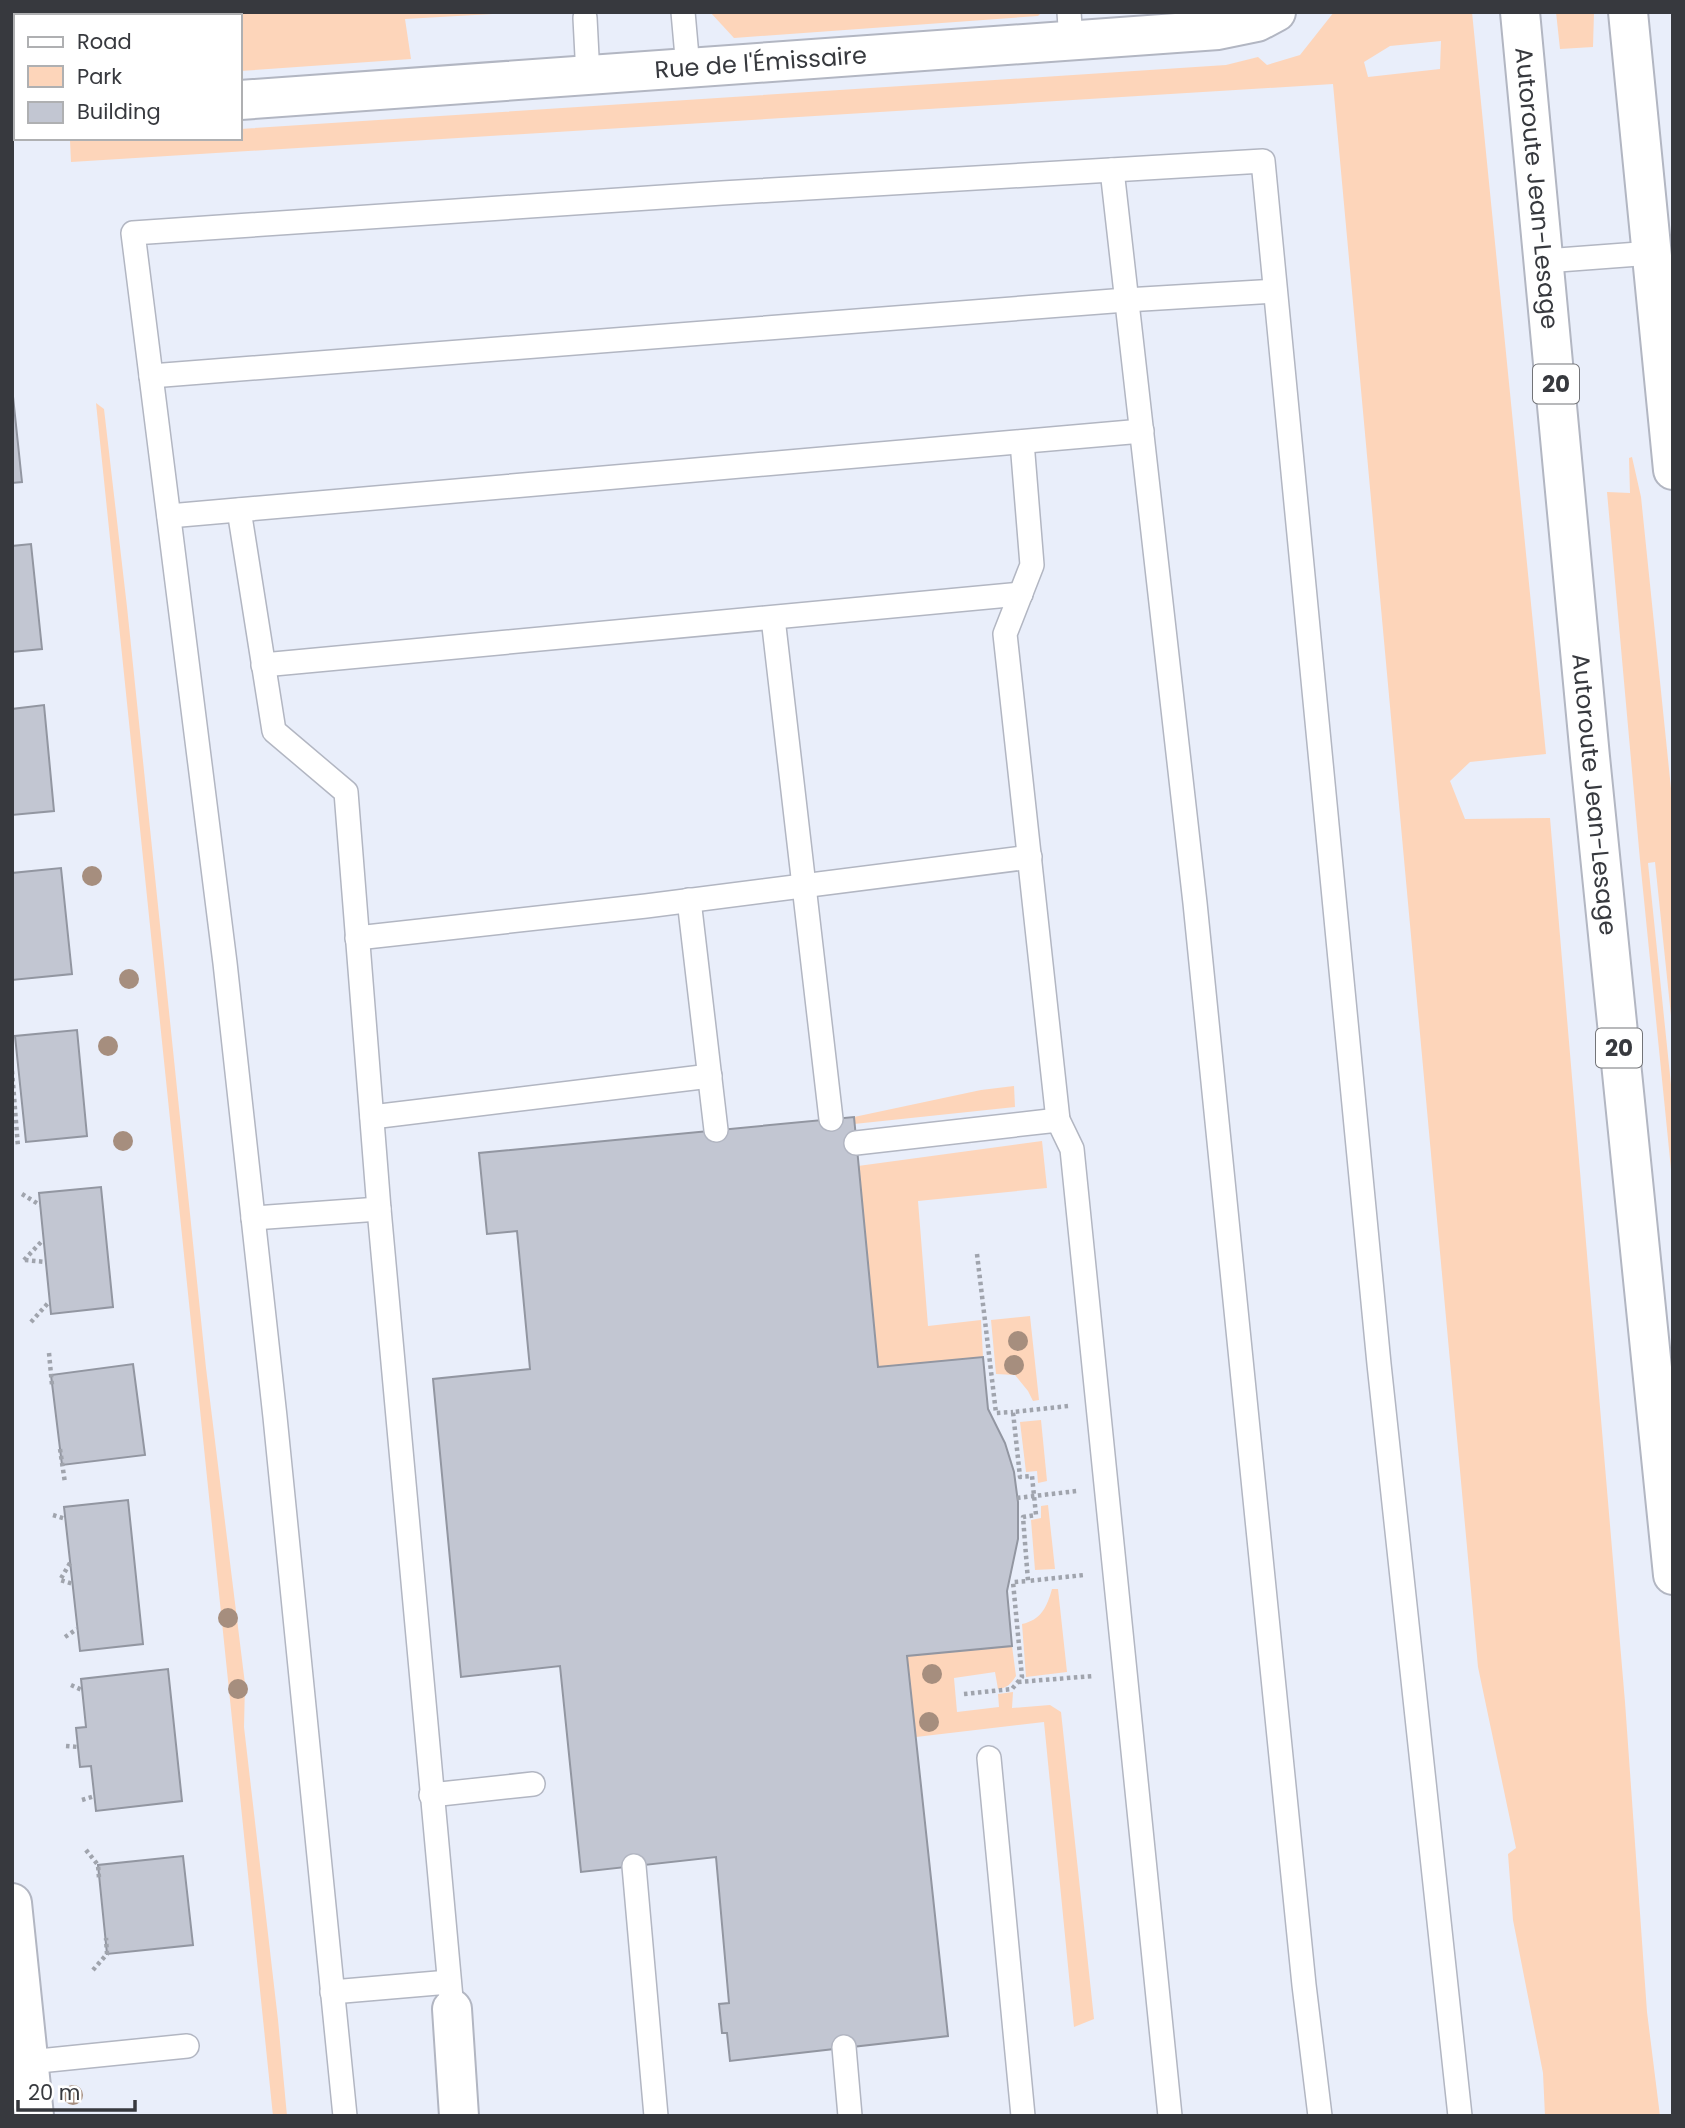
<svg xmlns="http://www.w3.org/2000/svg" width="1685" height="2128" font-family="Poppins,sans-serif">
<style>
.green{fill:#fdd5ba;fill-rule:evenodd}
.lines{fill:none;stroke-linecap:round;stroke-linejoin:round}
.stream{stroke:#95aef8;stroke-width:12}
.building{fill:#c2c6d2;stroke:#9296a1;stroke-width:2}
.lane-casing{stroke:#b2b6c2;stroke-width:26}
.street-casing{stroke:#b2b6c2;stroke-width:42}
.highway-casing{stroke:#b2b6c2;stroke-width:42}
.path{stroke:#a0a4ad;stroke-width:4.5;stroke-dasharray:3.5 3.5;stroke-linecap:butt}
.lane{stroke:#fff;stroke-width:23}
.street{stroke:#fff;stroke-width:38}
.highway{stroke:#fff;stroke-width:38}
.tree{fill:#a68e7e}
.labels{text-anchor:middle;stroke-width:7;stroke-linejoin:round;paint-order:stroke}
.shield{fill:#fff;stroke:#737478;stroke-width:2}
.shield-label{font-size:23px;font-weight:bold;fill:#37393e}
.street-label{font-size:24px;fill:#37393e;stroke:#fff}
</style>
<rect width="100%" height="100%" fill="#e9eefa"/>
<!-- green -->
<g class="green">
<path d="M 53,12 L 529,12 L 405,19 L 411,59 L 240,71 L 240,16 L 53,16 Z"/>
<path d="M 710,12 L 1042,12 L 1038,16 L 734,38 Z"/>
<path d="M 1334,12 L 1472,12 L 1546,754 L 1470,762 L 1450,781 L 1465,819 L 1550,818 L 1625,1702 L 1647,2012 L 1660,2116 L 1545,2116 L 1543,2073 L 1513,1920 L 1508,1854 L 1516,1848 L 1478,1667 L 1333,84 L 71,162 L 70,140 L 240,138 L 240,129 L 1226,65 L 1258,57 L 1267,65 L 1300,55 ZM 1441,41 L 1440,69 L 1368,77 L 1364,62 L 1390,46 Z"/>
<path d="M 1556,12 L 1594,12 L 1593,47 L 1560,49 Z"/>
<path d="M 96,403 L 104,409 L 127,607 L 206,1368 L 245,1684 L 244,1727 L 278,2020 L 287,2116 L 273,2116 Z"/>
<path d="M 1632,457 L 1641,497 L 1673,808 L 1673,1035 L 1655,862 L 1648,863 L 1673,1104 L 1673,1189 L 1640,860 L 1607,492 L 1630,493 L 1629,458 Z"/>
<path d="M 1014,1086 L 1015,1107 L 854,1124 L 854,1117 L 981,1090 Z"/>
<path d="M 1042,1141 L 1047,1188 L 918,1201 L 928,1326 L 981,1320 L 983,1357 L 878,1367 L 858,1166 Z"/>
<path d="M 1030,1316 L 1039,1400 L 1033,1401 L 1028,1391 L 1015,1375 L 996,1374 L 991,1320 Z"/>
<path d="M 1041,1420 L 1047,1481 L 1038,1483 L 1037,1471 L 1026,1472 L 1020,1422 Z"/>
<path d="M 1048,1505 L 1055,1569 L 1035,1570 L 1031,1520 L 1041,1518 L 1041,1506 Z"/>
<path d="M 1052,1589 L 1058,1589 L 1067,1672 L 1026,1677 L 1022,1624 C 1041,1620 1047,1607 1052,1589 Z"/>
<path d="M 1012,1646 L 1016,1676 C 1011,1684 1007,1688 998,1689 L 995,1672 L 954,1678 L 957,1712 L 999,1707 L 998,1694 L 1013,1692 L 1012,1708 L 1050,1705 L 1061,1712 L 1094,2019 L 1074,2027 L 1044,1722 L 916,1737 L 907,1656 Z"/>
</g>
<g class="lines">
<!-- stream -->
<path class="stream" d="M 68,12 L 68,16"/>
</g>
<!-- building -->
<g class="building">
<path d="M 12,387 L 22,482 L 12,483 Z"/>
<path d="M 31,544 L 42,649 L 12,652 L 12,546 Z"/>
<path d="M 44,705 L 54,811 L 12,815 L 12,709 Z"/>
<path d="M 61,868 L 72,974 L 12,980 L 12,873 Z"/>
<path d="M 77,1030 L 87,1136 L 26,1142 L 15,1036 Z"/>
<path d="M 854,1117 L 878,1367 L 983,1357 L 988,1409 L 1005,1443 L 1014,1472 L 1018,1502 L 1018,1539 L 1007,1591 L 1012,1646 L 907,1656 L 948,2036 L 730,2061 L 727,2033 L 722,2033 L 719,2004 L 729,2003 L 716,1857 L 581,1872 L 560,1666 L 461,1677 L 433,1379 L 530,1369 L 517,1231 L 487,1234 L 479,1153 Z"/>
<path d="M 101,1187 L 113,1307 L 51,1314 L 39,1193 Z"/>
<path d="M 133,1364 L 145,1455 L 62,1465 L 51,1375 Z"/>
<path d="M 128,1500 L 143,1644 L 80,1651 L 64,1507 Z"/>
<path d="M 168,1669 L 182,1801 L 96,1811 L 91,1766 L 80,1767 L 76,1728 L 86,1727 L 81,1679 Z"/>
<path d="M 183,1856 L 193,1945 L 107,1954 L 98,1865 Z"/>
</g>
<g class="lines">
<defs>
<g id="lane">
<path d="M 683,12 L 688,68"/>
<path d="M 1069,12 L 1071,41"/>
<path d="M 585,18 L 588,76"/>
<path d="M 1112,170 L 1195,903 L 1304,1985 L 1320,2116"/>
<path d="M 1545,261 L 1652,253"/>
<path d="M 151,376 L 1126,300 L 1275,291"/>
<path d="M 1022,442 L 1032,565 L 1005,634 L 1058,1120 L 1072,1149 L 1170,2116"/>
<path d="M 239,510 L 274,731 L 346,792 L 379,1209 L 452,2009"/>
<path d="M 169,516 L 1142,431"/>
<path d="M 773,618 L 831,1119"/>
<path d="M 263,665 L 1021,594"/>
<path d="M 689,900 L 716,1130"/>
<path d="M 357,938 L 646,906 L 1030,857"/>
<path d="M 372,1117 L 710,1076"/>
<path d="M 856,1143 L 1058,1120"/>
<path d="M 253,1218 L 379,1209"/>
<path d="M 989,1758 L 1023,2116"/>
<path d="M 431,1795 L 533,1784"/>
<path d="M 634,1866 L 656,2116"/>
<path d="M 332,1992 L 449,1982"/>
<path d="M 844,2047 L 850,2116"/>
<path d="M 29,2062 L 187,2046"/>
<path d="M 345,2116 L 275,1417 L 225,963 L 133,233 L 722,193 L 1263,161 L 1379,1364 L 1460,2116"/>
</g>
<g id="street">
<path id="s1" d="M 240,100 L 1218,30 L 1257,22 L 1276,12"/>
<path d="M 12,117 L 16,117"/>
<path d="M 12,1903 L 34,2116"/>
<path d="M 452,2009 L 459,2116"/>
</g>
<g id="highway">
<path id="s2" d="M 1520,12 L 1590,757 L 1673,1575"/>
<path d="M 1628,12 L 1673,470"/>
</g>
</defs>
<!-- lane casing -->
<use href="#lane" class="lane-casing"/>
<!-- street casing -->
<use href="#street" class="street-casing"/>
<!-- highway casing -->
<use href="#highway" class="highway-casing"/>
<!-- path -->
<g class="path">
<path d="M 12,1071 L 18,1147"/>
<path d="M 22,1194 L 40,1205"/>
<path d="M 977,1254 L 996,1413 L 1013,1412"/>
<path d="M 24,1260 L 43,1240"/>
<path d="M 25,1260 L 46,1262"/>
<path d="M 31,1322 L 49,1302"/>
<path d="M 49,1353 L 52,1385"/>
<path d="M 1068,1406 L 1013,1412 L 1020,1477 L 1032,1476 L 1036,1515 L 1023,1517 L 1028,1581 L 1084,1575"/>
<path d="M 60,1449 L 65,1483"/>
<path d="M 1017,1498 L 1077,1491"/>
<path d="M 53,1515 L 66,1519"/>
<path d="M 70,1563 L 60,1580 L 73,1584"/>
<path d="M 65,1637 L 77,1629"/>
<path d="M 1018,1682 L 1093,1676"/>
<path d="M 71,1685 L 82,1690"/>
<path d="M 964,1694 L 1012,1689 L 1022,1677 L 1013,1582 L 1028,1581"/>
<path d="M 66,1746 L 78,1747"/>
<path d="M 82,1800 L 95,1796"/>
<path d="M 86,1850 L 98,1865 L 99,1878"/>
<path d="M 93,1970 L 107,1954 L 106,1938"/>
</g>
<!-- lane -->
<use href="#lane" class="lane"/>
<!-- street -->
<use href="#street" class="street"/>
<!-- highway -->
<use href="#highway" class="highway"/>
</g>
<!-- trees -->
<g class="tree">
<circle cx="92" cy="876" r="10"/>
<circle cx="129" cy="979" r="10"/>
<circle cx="108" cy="1046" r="10"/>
<circle cx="123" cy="1141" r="10"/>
<circle cx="1018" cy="1341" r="10"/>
<circle cx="1014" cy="1365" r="10"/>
<circle cx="228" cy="1618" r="10"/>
<circle cx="932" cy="1674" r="10"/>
<circle cx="238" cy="1689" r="10"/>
<circle cx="929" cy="1722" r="10"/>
<circle cx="73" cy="2095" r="10"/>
</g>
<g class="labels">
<!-- shield labels -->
<g class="shield">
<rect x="1533" y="364.5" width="46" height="39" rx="5"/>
<rect x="1596" y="1028.5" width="46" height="39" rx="5"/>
</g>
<g class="shield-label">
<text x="1556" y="392">20</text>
<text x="1619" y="1056">20</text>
</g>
<!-- street labels -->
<g class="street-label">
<text dy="8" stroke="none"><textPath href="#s1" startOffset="522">Rue de l'Émissaire</textPath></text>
<text dy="8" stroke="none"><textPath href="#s2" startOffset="177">Autoroute Jean-Lesage</textPath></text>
<text dy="8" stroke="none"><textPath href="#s2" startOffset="786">Autoroute Jean-Lesage</textPath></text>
</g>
</g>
<!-- border -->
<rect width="1685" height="2128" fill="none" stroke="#37393e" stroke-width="28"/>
<!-- legend -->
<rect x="14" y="14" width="228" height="126" fill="#ffffff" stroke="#afb0b2" stroke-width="2"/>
<rect x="28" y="37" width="35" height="10" fill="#ffffff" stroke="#afb0b2" stroke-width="2"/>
<text x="77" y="49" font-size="21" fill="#37393e">Road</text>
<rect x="28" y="66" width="35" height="21" fill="#fdd5ba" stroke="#afb0b2" stroke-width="2"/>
<text x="77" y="84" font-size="21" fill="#37393e">Park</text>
<rect x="28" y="102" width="35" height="21" fill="#c2c6d2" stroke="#afb0b2" stroke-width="2"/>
<text x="77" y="119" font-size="21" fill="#37393e">Building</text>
<!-- scale -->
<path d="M18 2100v10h117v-10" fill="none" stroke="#37393e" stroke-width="3.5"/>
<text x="28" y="2100" font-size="21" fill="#37393e" stroke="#ffffff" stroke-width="5" paint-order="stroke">20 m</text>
</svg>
